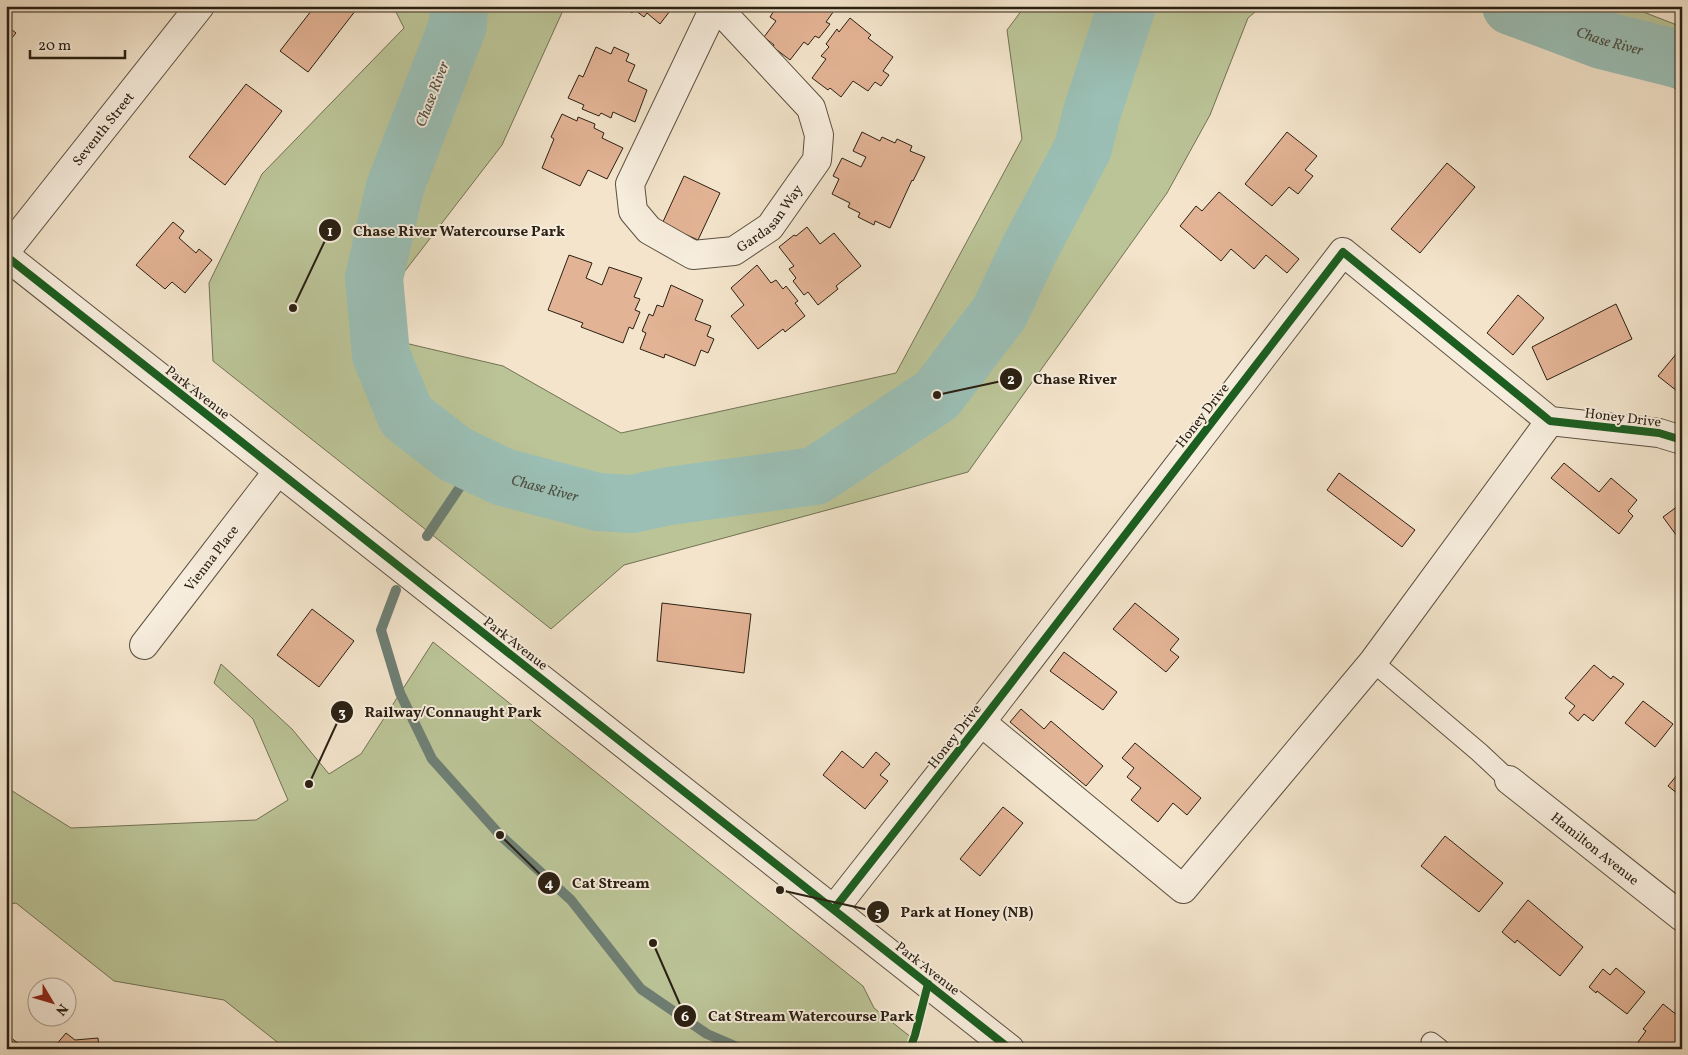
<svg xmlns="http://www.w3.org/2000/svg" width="1688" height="1055" font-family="Vollkorn,serif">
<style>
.green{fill:#bbc497;stroke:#727255}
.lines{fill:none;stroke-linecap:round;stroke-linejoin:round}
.stream{stroke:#6e7f74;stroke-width:10}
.river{stroke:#9bbfb5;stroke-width:58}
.building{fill:#e3b395;stroke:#2a2013}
.service-casing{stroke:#5c5141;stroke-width:21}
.minor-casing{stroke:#5c5141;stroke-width:30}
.tertiary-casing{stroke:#5c5141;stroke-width:30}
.service{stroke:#f7eddd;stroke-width:19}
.minor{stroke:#f7eddd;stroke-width:28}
.tertiary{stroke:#f7eddd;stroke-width:28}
.cycleway-casing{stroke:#f7eddd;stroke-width:11}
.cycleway{stroke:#1b5e20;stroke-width:8}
.labels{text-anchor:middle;stroke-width:4;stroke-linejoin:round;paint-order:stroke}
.street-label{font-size:14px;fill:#2a2013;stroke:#f7eddd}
.water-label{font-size:15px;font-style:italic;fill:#4c5044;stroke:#f7eddd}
.leader{fill:none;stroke:#2a2013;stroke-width:2}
.callout-dot{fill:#2a2013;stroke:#f7eddd;stroke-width:2}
.mark-label{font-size:15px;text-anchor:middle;font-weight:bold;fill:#fff}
.callout-label{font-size:15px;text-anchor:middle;font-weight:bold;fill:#2a2013;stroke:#f7eddd;stroke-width:4;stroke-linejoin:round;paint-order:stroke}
</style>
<rect width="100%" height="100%" fill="#f3e4cb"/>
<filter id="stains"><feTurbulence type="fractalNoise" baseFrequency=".004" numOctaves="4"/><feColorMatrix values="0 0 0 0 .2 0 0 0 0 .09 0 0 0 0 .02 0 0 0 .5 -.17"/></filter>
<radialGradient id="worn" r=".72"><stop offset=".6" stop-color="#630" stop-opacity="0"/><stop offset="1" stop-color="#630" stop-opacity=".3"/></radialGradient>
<!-- green -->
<g class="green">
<path d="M 393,6 L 565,6 L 502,145 L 358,332 L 503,366 L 621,433 L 896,373 L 1022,139 L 1007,30 L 1025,6 L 1262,6 L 1248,18 L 1210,115 L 1167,193 L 968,472 L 624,565 L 551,629 L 213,361 L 209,283 L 262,174 L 404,28 Z"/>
<path d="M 1465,6 L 1628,6 L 1682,27 L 1682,91 L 1477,9 Z"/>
<path d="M 433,642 L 863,986 L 874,1008 L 926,1049 L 286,1049 L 224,1000 L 114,981 L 16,903 L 6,905 L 6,787 L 71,828 L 256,820 L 288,800 L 253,719 L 214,683 L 221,664 L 292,729 L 329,774 L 361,754 Z"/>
</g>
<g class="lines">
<!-- stream -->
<g class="stream">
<path d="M 427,536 L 460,487 L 478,465"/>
<path d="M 396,590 L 381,630 L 400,693 L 432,759 L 500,835 L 571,900 L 641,989 L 707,1034 L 742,1049"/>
</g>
<!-- river -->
<g class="river">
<path id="s1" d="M 459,6 L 458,25 L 395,187 L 374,278 L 381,355 L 406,416 L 455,454 L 503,477 L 598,502 L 632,504 L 669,496 L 815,476 L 937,395 L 1000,312 L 1029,250 L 1083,148 L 1092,112 L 1127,6"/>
<path id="s2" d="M 1511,6 L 1602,40 L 1682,60"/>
</g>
</g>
<!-- building -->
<g class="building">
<path d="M 315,6 L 359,6 L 308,72 L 280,51 Z"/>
<path d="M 623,6 L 672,6 L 673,7 L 660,24 L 647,13 L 644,17 L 635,10 L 632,13 Z"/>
<path d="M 777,6 L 834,6 L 836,8 L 826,22 L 830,24 L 819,38 L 815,36 L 808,45 L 804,42 L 790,60 L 773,47 L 774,45 L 764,37 L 776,21 L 770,17 Z"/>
<path d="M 850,18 L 871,35 L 868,38 L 893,57 L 883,71 L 889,75 L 881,86 L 875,82 L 868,91 L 853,81 L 841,97 L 830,88 L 828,90 L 812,78 L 826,59 L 821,56 L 829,47 L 826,44 L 837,29 L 839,32 Z"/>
<path d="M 6,25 L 16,33 L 6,45 Z"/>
<path d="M 596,47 L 611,54 L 614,47 L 629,54 L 626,61 L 635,65 L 628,81 L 647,90 L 635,122 L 613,112 L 611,118 L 601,113 L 599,116 L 582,109 L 584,105 L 568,98 L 579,75 L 583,77 Z"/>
<path d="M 246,84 L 282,111 L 225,185 L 189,157 Z"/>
<path d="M 562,114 L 577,121 L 578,117 L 595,124 L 594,128 L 604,133 L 602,138 L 623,148 L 607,179 L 588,170 L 580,186 L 542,168 L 554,139 L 551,137 Z"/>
<path d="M 862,132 L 880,141 L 882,137 L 895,143 L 897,139 L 912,146 L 910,151 L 925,157 L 913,181 L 912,180 L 890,228 L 875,221 L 874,225 L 858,217 L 860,213 L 848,207 L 850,203 L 832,194 L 839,179 L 833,176 L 842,158 L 861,167 L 866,157 L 853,151 Z"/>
<path d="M 1287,132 L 1317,156 L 1305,170 L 1313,176 L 1298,194 L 1289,187 L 1272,206 L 1245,184 Z"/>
<path d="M 1447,163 L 1475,187 L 1420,253 L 1391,229 Z"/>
<path d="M 684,176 L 720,193 L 698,240 L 662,224 Z"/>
<path d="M 1219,192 L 1299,259 L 1287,273 L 1266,255 L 1254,269 L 1231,249 L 1221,261 L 1180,226 L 1196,206 L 1202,211 Z"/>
<path d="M 173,222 L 184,231 L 179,238 L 196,253 L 199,249 L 212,260 L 185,293 L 172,282 L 165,289 L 136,265 Z"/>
<path d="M 807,227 L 820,244 L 834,233 L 861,266 L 836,286 L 838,289 L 818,305 L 808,292 L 804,295 L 793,281 L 796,278 L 789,269 L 794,266 L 779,247 L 794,235 L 796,236 Z"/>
<path d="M 569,255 L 592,263 L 586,278 L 602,285 L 609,267 L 642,278 L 634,297 L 640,299 L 635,310 L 640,312 L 633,329 L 629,327 L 623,343 L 581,327 L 583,323 L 548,310 Z"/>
<path d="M 757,265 L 771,283 L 776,280 L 783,289 L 786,286 L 798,301 L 795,303 L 805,316 L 785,332 L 783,329 L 758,349 L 731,316 L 744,305 L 731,288 Z"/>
<path d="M 671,285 L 703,300 L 695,320 L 711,326 L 707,336 L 714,339 L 708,353 L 701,350 L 695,366 L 665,354 L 664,358 L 640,349 L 646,333 L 642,331 L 649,314 L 653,316 L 657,305 L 663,307 Z"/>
<path d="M 1518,295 L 1544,318 L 1513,355 L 1487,333 Z"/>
<path d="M 1616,304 L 1632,339 L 1547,380 L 1532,347 Z"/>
<path d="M 1682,347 L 1682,395 L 1658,376 Z"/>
<path d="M 1564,463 L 1599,492 L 1611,478 L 1637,500 L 1628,511 L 1633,516 L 1619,534 L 1551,478 Z"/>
<path d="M 1339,473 L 1415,530 L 1402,547 L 1327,490 Z"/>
<path d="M 1682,503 L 1682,543 L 1663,517 Z"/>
<path d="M 662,603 L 751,614 L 744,673 L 657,661 Z"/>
<path d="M 1135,603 L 1179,639 L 1170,650 L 1179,657 L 1166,672 L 1113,629 Z"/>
<path d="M 312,609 L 354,641 L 319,687 L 277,655 Z"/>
<path d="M 1064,652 L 1117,692 L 1103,710 L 1050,671 Z"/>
<path d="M 1594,665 L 1611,679 L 1613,676 L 1624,684 L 1593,721 L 1584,714 L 1578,721 L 1569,713 L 1575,706 L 1565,698 Z"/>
<path d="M 1643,701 L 1673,724 L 1655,747 L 1625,723 Z"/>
<path d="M 1021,709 L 1044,729 L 1051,721 L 1103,766 L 1086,786 L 1010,722 Z"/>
<path d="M 1135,743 L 1201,798 L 1187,815 L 1173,803 L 1158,822 L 1131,800 L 1141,788 L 1127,777 L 1134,768 L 1122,758 Z"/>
<path d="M 842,751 L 863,768 L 876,752 L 890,764 L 880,775 L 888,781 L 865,809 L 823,775 Z"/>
<path d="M 1682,769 L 1682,797 L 1668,786 Z"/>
<path d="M 1003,807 L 1023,823 L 980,876 L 960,859 Z"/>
<path d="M 1445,836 L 1503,883 L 1479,912 L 1421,866 Z"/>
<path d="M 1528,900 L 1583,947 L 1560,976 L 1517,940 L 1515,943 L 1502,932 Z"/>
<path d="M 1616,968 L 1645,992 L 1627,1014 L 1597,991 L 1596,993 L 1589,987 L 1603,969 L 1610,975 Z"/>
<path d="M 1663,1004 L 1682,1019 L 1682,1038 L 1673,1049 L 1646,1049 L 1638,1042 L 1646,1031 L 1643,1029 Z"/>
<path d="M 66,1033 L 75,1040 L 98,1038 L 99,1049 L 40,1049 L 40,1046 L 56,1045 Z"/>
<path d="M 6,1034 L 19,1044 L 15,1049 L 6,1049 Z"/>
</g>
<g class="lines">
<defs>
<g id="service">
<path d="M 1373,662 L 1479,752 L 1509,780"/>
<path d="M 1431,1042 L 1440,1049"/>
</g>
<g id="minor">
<path id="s3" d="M 715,6 L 630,184 L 633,211 L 649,230 L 693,255 L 734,251 L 770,227 L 817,160 L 819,135 L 811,108 L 716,6"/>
<path id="s4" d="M 144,645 L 278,471"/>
<path d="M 981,722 L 1183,889 L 1373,662 L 1550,421"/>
<path id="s5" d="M 1509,780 L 1682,917"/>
<path d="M 834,909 L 981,722 L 1343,252 L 1550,421 L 1659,433 L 1682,440"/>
</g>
<g id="tertiary">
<path id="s6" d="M 6,251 L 200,6"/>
<path d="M 6,256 L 1010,1049"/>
</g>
</defs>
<!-- service casing -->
<use href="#service" class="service-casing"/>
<!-- minor casing -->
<use href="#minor" class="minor-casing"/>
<!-- tertiary casing -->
<use href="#tertiary" class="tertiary-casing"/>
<!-- service -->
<use href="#service" class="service"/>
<!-- minor -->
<use href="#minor" class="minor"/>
<!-- tertiary -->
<use href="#tertiary" class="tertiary"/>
<defs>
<g id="cycleway">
<path d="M 6,256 L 1010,1049"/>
<path d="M 834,909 L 981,722 L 1343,252 L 1550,421 L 1659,433 L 1682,440"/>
<path d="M 910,1049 L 915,1035 L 928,984"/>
</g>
</defs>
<!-- cycleway casing -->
<use href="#cycleway" class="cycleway-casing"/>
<!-- cycleway -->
<use href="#cycleway" class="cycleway"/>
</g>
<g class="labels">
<!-- street labels -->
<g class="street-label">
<text dy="5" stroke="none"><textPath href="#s6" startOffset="156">Seventh Street</textPath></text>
<text dy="5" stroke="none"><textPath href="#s3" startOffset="390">Gardasan Way</textPath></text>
<text transform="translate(198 392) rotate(38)" y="5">Park Avenue</text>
<text transform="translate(1202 415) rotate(-52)" y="5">Honey Drive</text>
<text transform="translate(1623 417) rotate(7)" y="5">Honey Drive</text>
<text dy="5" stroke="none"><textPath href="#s4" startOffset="110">Vienna Place</textPath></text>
<text transform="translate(516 643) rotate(38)" y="5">Park Avenue</text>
<text transform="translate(954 736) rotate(-52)" y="5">Honey Drive</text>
<text dy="5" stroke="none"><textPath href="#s5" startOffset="110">Hamilton Avenue</textPath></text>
<text transform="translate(928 968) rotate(38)" y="5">Park Avenue</text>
</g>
<!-- water labels -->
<g class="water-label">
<text dy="5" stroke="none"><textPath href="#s2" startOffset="105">Chase River</textPath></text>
<text transform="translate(432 94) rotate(-69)" y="5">Chase River</text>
<text dy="5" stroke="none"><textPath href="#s1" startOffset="588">Chase River</textPath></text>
</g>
</g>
<!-- callouts -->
<path class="leader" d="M293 308L330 230M937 395L1011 379M309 784L342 712M500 835L549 883M780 890L878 912M653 943L685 1016"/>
<g class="callout-dot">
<circle cx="293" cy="308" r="5"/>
<circle cx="937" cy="395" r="5"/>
<circle cx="309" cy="784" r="5"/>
<circle cx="500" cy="835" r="5"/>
<circle cx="780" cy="890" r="5"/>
<circle cx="653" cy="943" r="5"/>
<circle cx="330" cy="230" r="12"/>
<circle cx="1011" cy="379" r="12"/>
<circle cx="342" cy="712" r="12"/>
<circle cx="549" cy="883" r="12"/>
<circle cx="878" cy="912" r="12"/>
<circle cx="685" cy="1016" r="12"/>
</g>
<g class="mark-label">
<text x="330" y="236">1</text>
<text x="1011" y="384">2</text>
<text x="342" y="717">3</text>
<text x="549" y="888">4</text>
<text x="878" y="917">5</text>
<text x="685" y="1021">6</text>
</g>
<g class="callout-label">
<text x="459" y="236">Chase River Watercourse Park</text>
<text x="1075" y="384">Chase River</text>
<text x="453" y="717">Railway/Connaught Park</text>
<text x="611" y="888">Cat Stream</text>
<text x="967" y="917">Park at Honey (NB)</text>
<text x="811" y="1021">Cat Stream Watercourse Park</text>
</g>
<!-- margin -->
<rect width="1688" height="1055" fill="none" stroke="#f3e4cb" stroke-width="25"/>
<rect x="8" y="8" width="1673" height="1040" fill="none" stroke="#2a2013" stroke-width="2.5"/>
<rect x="12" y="12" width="1663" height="1030" fill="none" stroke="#2a2013"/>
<!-- north arrow -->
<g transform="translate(52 1002) rotate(128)"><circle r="24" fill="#f7eddd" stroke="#a59b8c"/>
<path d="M0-4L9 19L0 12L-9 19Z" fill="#8f2418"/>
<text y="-8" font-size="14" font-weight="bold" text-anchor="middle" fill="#2a2013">N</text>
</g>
<!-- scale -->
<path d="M30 50v8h95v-8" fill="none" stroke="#2a2013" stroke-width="2.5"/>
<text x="38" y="50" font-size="15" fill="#2a2013" stroke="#f7eddd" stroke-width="4" paint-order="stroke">20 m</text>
<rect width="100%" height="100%" filter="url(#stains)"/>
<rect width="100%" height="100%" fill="url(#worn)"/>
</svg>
